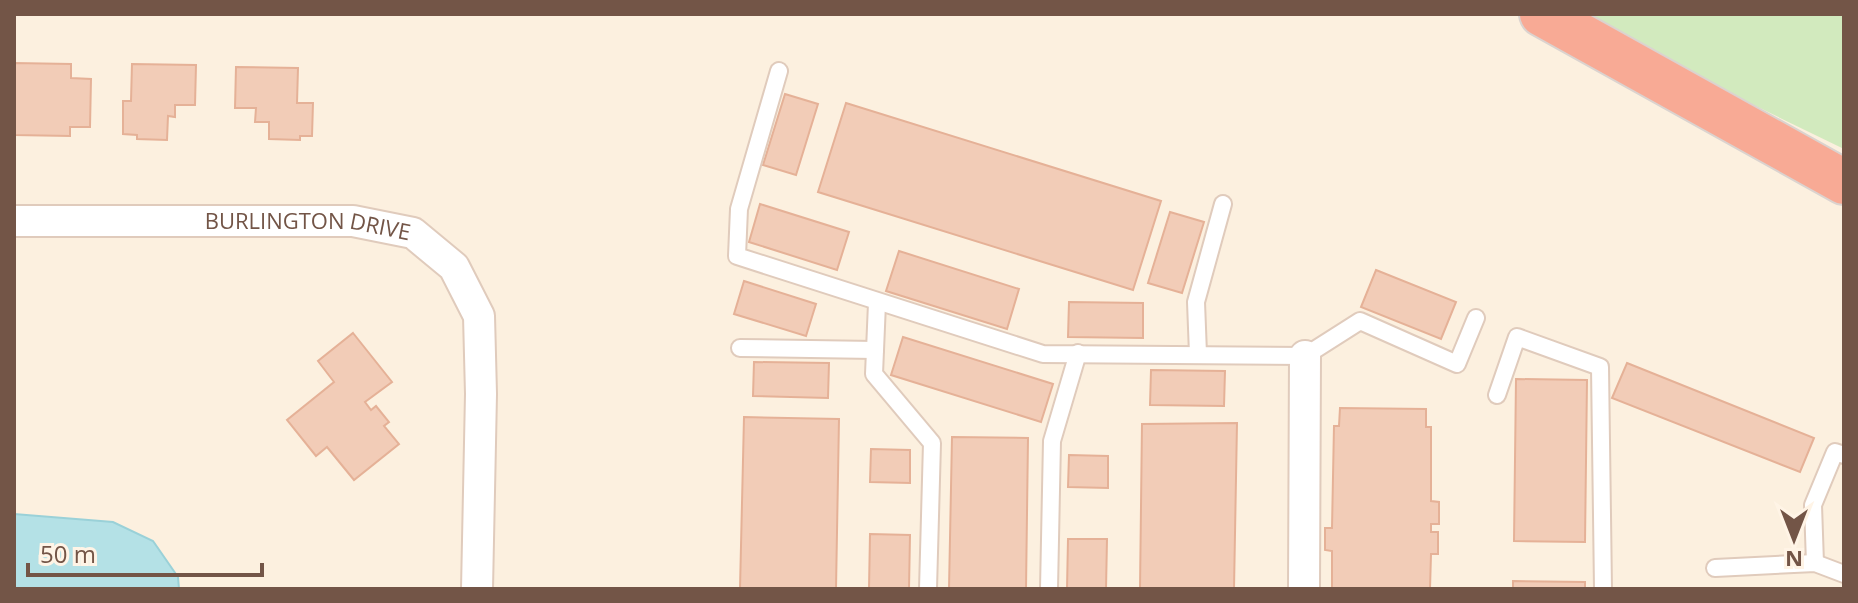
<svg xmlns="http://www.w3.org/2000/svg" width="1858" height="603" font-family="'Open Sans',sans-serif">
<style>
.green{fill:#d2eabe}
.water{fill:#b4e1e6;stroke:#9ad1d8;stroke-width:2}
.building{fill:#f2ccb7;stroke:#e5b197;stroke-width:2}
.lines{fill:none;stroke-linecap:round;stroke-linejoin:round}
.lane-casing{stroke:#e0cbbc;stroke-width:20}
.street-casing{stroke:#e0cbbc;stroke-width:34}
.highway-casing{stroke:#dbd3cf;stroke-width:48}
.lane{stroke:#fff;stroke-width:16}
.street{stroke:#fff;stroke-width:30}
.highway{stroke:#f8aa95;stroke-width:44}
.labels{text-anchor:middle;stroke-width:7;stroke-linejoin:round;paint-order:stroke}
.street-label{font-size:22px;fill:#735547;stroke:#fff4e6}
</style>
<rect width="100%" height="100%" fill="#fcf0df"/>
<!-- green -->
<path class="green" d="M 1585,14 L 1844,14 L 1844,149 L 1733,95 Z"/>
<!-- water -->
<path class="water" d="M 14,514 L 113,522 L 153,541 L 178,577 L 179,589 L 14,589 Z"/>
<!-- building -->
<g class="building">
<path d="M 14,63 L 71,64 L 71,78 L 91,79 L 90,127 L 70,127 L 70,136 L 14,135 Z"/>
<path d="M 132,64 L 196,65 L 195,105 L 175,105 L 175,117 L 168,116 L 167,140 L 137,139 L 137,135 L 123,134 L 123,101 L 131,101 Z"/>
<path d="M 236,67 L 298,68 L 297,103 L 313,103 L 312,136 L 300,136 L 300,140 L 269,139 L 269,122 L 255,122 L 256,108 L 235,108 Z"/>
<path d="M 785,94 L 818,104 L 796,175 L 763,165 Z"/>
<path d="M 846,103 L 1161,201 L 1133,290 L 818,192 Z"/>
<path d="M 760,204 L 849,232 L 837,270 L 749,242 Z"/>
<path d="M 1170,212 L 1204,222 L 1182,293 L 1148,283 Z"/>
<path d="M 899,251 L 1019,289 L 1007,329 L 886,291 Z"/>
<path d="M 1376,270 L 1456,302 L 1441,339 L 1361,307 Z"/>
<path d="M 744,281 L 816,304 L 806,336 L 734,314 Z"/>
<path d="M 1069,302 L 1143,303 L 1143,338 L 1068,337 Z"/>
<path d="M 353,333 L 392,382 L 365,402 L 371,410 L 376,406 L 389,422 L 384,426 L 399,444 L 354,480 L 327,447 L 316,456 L 287,420 L 334,382 L 318,361 Z"/>
<path d="M 903,337 L 1053,384 L 1041,422 L 891,375 Z"/>
<path d="M 754,362 L 829,363 L 828,398 L 753,396 Z"/>
<path d="M 1627,363 L 1814,438 L 1800,472 L 1612,398 Z"/>
<path d="M 1151,370 L 1225,371 L 1224,406 L 1150,405 Z"/>
<path d="M 1516,379 L 1587,380 L 1585,542 L 1514,541 Z"/>
<path d="M 1340,408 L 1426,409 L 1426,427 L 1431,427 L 1431,501 L 1439,502 L 1439,524 L 1431,524 L 1431,532 L 1438,532 L 1438,554 L 1431,554 L 1430,589 L 1332,589 L 1332,551 L 1325,550 L 1325,528 L 1332,528 L 1334,426 L 1339,426 Z"/>
<path d="M 744,417 L 839,419 L 836,589 L 740,589 Z"/>
<path d="M 1237,423 L 1234,589 L 1140,589 L 1142,424 Z"/>
<path d="M 952,437 L 1028,438 L 1026,589 L 949,589 Z"/>
<path d="M 871,449 L 910,450 L 910,483 L 870,482 Z"/>
<path d="M 1069,455 L 1108,456 L 1108,488 L 1068,487 Z"/>
<path d="M 870,534 L 910,535 L 909,589 L 869,589 Z"/>
<path d="M 1068,539 L 1107,539 L 1106,589 L 1067,589 Z"/>
<path d="M 1513,581 L 1585,582 L 1585,589 L 1513,589 Z"/>
</g>
<g class="lines">
<defs>
<g id="lane">
<path d="M 779,71 L 739,209 L 737,256 L 1043,354 L 1305,356 L 1360,321 L 1457,364 L 1476,318"/>
<path d="M 877,303 L 874,374 L 932,443 L 928,589"/>
<path d="M 740,348 L 875,350"/>
<path d="M 1198,354 L 1196,302 L 1223,204"/>
<path d="M 1497,395 L 1517,337 L 1600,367 L 1603,589"/>
<path d="M 1815,563 L 1813,505 L 1835,452 L 1844,455"/>
<path d="M 1715,568 L 1815,563 L 1844,574"/>
<path d="M 1049,589 L 1052,441 L 1078,353"/>
</g>
<g id="street">
<path id="s1" d="M 14,221 L 353,221 L 413,233 L 454,267 L 479,316 L 481,394 L 477,589"/>
<path d="M 1304,589 L 1305,356"/>
</g>
<path id="highway" d="M 1542,14 L 1844,182"/>
</defs>
<!-- lane casing -->
<use href="#lane" class="lane-casing"/>
<!-- street casing -->
<use href="#street" class="street-casing"/>
<!-- highway casing -->
<use href="#highway" class="highway-casing"/>
<!-- lane -->
<use href="#lane" class="lane"/>
<!-- street -->
<use href="#street" class="street"/>
<!-- highway -->
<use href="#highway" class="highway"/>
</g>
<g class="labels">
<!-- street labels -->
<g class="street-label">
<text dy="8" stroke="none"><textPath href="#s1" startOffset="294">BURLINGTON DRIVE</textPath></text>
</g>
</g>
<!-- border -->
<rect width="1858" height="603" fill="none" stroke="#735547" stroke-width="32"/>
<!-- north arrow -->
<g transform="translate(1794 539) rotate(180)" stroke="#fff4e6" stroke-width="6" paint-order="stroke">
<path d="M0-6L14 30L0 20L-14 30Z" fill="#735547"/>
<text y="-12" font-size="22" font-weight="bold" text-anchor="middle" fill="#735547">N</text>
</g>
<!-- scale -->
<path d="M28 563v12h234v-12" fill="none" stroke="#735547" stroke-width="4"/>
<text x="40" y="563" font-size="24" fill="#735547" stroke="#fff4e6" stroke-width="6" paint-order="stroke">50 m</text>
</svg>
